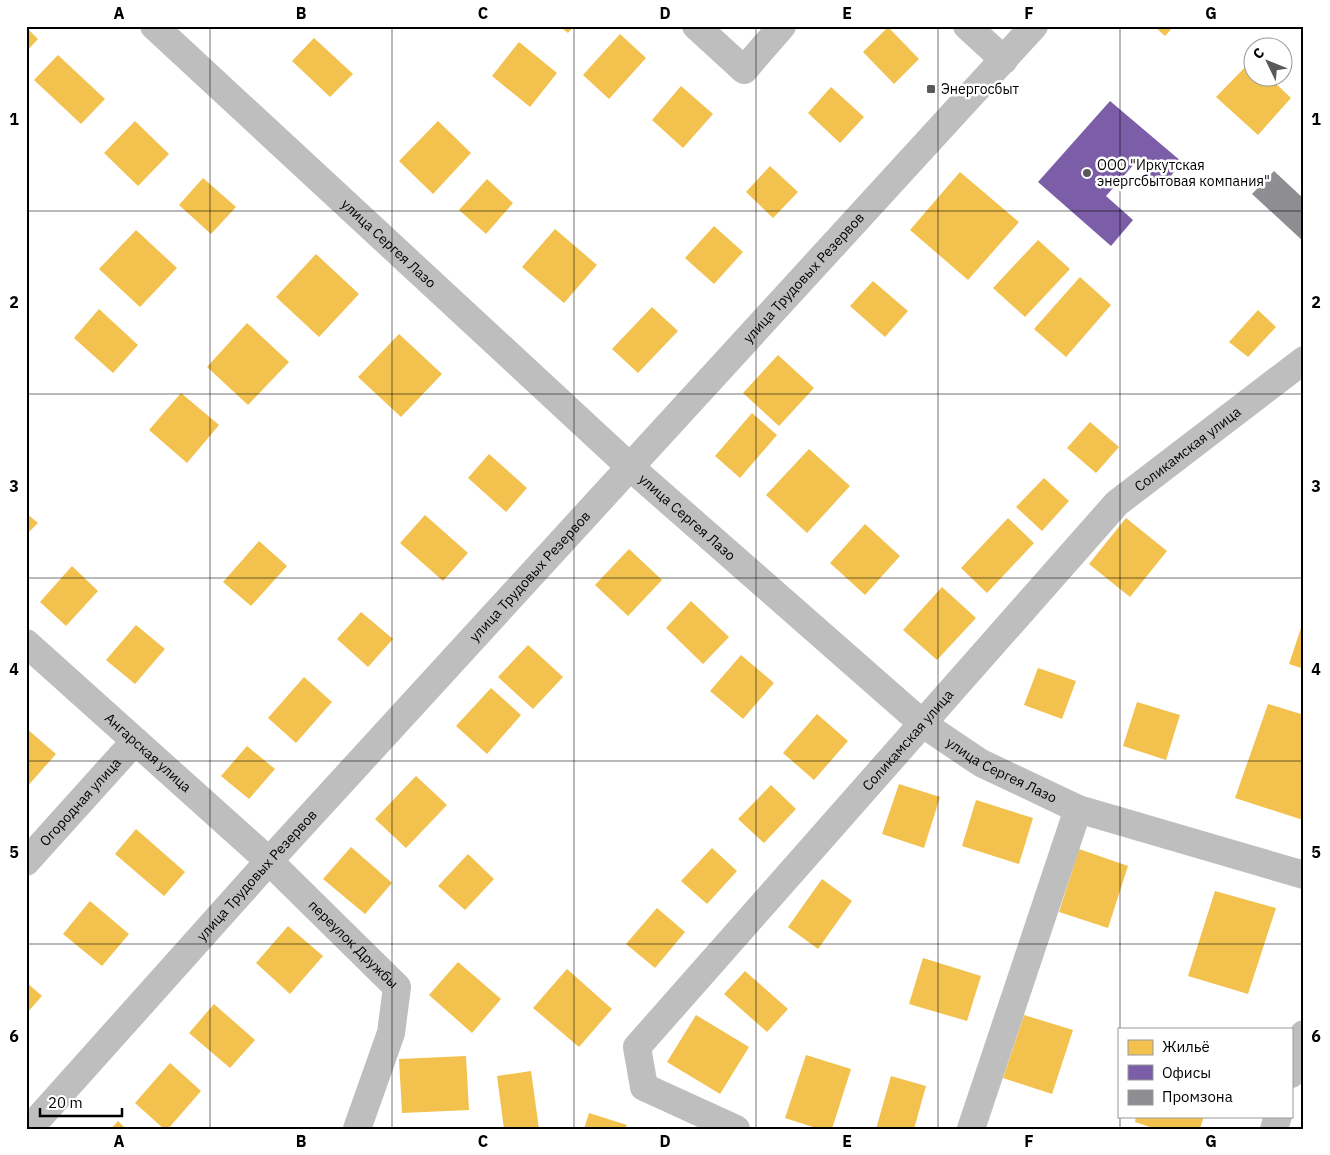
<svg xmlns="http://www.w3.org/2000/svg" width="1330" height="1155" font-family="'IBM Plex Sans',sans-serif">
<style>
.homes{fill:#f2c14e}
.offices{fill:#7b5ea7}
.industry{fill:#8d8d92}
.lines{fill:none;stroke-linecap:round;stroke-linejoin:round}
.street{stroke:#bebebe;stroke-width:28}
.primary{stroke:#bebebe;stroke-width:28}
.grid{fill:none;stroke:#000;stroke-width:1;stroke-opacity:0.55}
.poi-dot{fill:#595959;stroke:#fff;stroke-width:2}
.labels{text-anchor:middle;stroke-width:5;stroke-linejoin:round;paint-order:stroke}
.poi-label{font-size:14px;fill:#000;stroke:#fff;text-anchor:start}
.street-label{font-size:14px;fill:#000;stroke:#fff}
.neatline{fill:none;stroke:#000;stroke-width:2}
.grid-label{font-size:16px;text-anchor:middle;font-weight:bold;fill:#000}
</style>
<rect width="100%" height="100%" fill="#fff"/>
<!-- homes -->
<g class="homes">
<path d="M 559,26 L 574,26 L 568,33 Z"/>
<path d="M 1154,26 L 1174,26 L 1165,36 Z"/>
<path d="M 26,27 L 38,39 L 26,52 Z"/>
<path d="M 888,27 L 919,59 L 894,84 L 863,52 Z"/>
<path d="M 620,34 L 646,58 L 609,99 L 583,75 Z"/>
<path d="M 314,38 L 353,74 L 330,97 L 292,61 Z"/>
<path d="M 519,42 L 557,73 L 530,107 L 492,76 Z"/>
<path d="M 58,55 L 105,99 L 81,124 L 34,80 Z"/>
<path d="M 1252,60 L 1252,78 L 1270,78 L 1291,98 L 1258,135 L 1216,97 Z"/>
<path d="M 681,86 L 713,114 L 683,148 L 652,120 Z"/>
<path d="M 831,87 L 864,117 L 840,143 L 808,113 Z"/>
<path d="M 135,121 L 169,154 L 138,186 L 104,153 Z"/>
<path d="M 438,121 L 471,153 L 433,194 L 399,161 Z"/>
<path d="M 770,166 L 798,192 L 773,218 L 746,192 Z"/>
<path d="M 960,172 L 1019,222 L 968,280 L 910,230 Z"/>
<path d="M 203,178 L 236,207 L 211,234 L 179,205 Z"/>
<path d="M 487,179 L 513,203 L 486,234 L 459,210 Z"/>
<path d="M 714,226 L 743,252 L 714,284 L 685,258 Z"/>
<path d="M 555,229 L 597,265 L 564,303 L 522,267 Z"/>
<path d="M 136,230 L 177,268 L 140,307 L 99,269 Z"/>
<path d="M 1038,240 L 1070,269 L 1025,317 L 993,288 Z"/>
<path d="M 316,254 L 359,294 L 319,337 L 276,297 Z"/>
<path d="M 1080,277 L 1111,305 L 1066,357 L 1034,329 Z"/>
<path d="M 873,281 L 908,311 L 885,337 L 850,306 Z"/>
<path d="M 652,307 L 678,331 L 638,373 L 612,349 Z"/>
<path d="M 99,309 L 138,345 L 113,373 L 74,338 Z"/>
<path d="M 1258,310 L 1276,327 L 1248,357 L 1229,342 Z"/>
<path d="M 247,323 L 289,362 L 248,405 L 207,367 Z"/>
<path d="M 399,334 L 442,374 L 401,417 L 358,377 Z"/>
<path d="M 778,355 L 814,388 L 779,426 L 743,393 Z"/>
<path d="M 181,393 L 219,425 L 187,463 L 149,430 Z"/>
<path d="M 752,413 L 777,435 L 740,478 L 715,456 Z"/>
<path d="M 1090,422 L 1119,447 L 1096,473 L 1067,448 Z"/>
<path d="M 809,449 L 850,486 L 807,533 L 766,495 Z"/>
<path d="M 489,454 L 527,488 L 506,512 L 468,478 Z"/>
<path d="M 1044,478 L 1069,501 L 1042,531 L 1016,507 Z"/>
<path d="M 26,513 L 38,523 L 26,535 Z"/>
<path d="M 425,515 L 468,553 L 443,581 L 400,543 Z"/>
<path d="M 1008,518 L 1034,543 L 987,593 L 961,568 Z"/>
<path d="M 1126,518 L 1167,551 L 1130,597 L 1089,564 Z"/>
<path d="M 865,524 L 900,556 L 865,595 L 830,563 Z"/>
<path d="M 259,541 L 287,566 L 251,606 L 223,582 Z"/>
<path d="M 629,549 L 662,580 L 628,616 L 595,585 Z"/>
<path d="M 72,566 L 98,591 L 66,626 L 40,602 Z"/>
<path d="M 942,587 L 976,618 L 937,660 L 903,630 Z"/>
<path d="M 691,601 L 729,637 L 703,664 L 666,628 Z"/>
<path d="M 361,612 L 393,639 L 368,667 L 337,639 Z"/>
<path d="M 1304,619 L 1304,669 L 1289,664 Z"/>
<path d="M 136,625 L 165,649 L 135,684 L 106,660 Z"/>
<path d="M 528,645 L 563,677 L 533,709 L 498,677 Z"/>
<path d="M 741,655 L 774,683 L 743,719 L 710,691 Z"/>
<path d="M 1038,668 L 1076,681 L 1062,719 L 1024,705 Z"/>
<path d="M 304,677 L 332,702 L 296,743 L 268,718 Z"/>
<path d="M 491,688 L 521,715 L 487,754 L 456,726 Z"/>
<path d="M 1137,702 L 1180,715 L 1166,760 L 1123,746 Z"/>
<path d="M 1268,704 L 1304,715 L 1303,820 L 1235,798 Z"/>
<path d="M 817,714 L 848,741 L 814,780 L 783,753 Z"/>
<path d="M 26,728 L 56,754 L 26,788 Z"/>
<path d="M 247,746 L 275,769 L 249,799 L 221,776 Z"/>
<path d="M 416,776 L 447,805 L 406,848 L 375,819 Z"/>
<path d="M 899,784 L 940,797 L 924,848 L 882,834 Z"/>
<path d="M 771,785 L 796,809 L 764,843 L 738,819 Z"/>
<path d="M 976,800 L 1033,818 L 1019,864 L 962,846 Z"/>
<path d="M 136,829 L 185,872 L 164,896 L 115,854 Z"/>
<path d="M 351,847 L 392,883 L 365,914 L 323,879 Z"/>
<path d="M 712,848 L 737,871 L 707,904 L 681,881 Z"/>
<path d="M 1079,849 L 1128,866 L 1108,928 L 1059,912 Z"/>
<path d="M 468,854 L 494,879 L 465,910 L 438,886 Z"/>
<path d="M 822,879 L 852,901 L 818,949 L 788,927 Z"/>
<path d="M 1215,891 L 1276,908 L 1248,994 L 1188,976 Z"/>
<path d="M 90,901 L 129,934 L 102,966 L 63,934 Z"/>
<path d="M 657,908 L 685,932 L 655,968 L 626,944 Z"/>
<path d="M 288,926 L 323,956 L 290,994 L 256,963 Z"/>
<path d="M 923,958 L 981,976 L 967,1021 L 909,1004 Z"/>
<path d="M 458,962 L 501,999 L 472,1033 L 429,995 Z"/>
<path d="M 567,969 L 612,1009 L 579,1047 L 533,1008 Z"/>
<path d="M 745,971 L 788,1009 L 767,1032 L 724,994 Z"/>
<path d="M 26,982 L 42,996 L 26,1014 Z"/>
<path d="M 214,1004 L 255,1040 L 230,1068 L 189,1033 Z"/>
<path d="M 696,1015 L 749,1047 L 720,1094 L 667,1062 Z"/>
<path d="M 1024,1015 L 1073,1030 L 1052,1094 L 1003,1078 Z"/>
<path d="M 806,1055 L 851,1069 L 832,1129 L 819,1129 L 785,1118 Z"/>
<path d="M 466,1056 L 469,1110 L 402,1113 L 399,1059 Z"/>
<path d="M 170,1063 L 201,1091 L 168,1129 L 164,1129 L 135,1103 Z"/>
<path d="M 531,1071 L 539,1129 L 504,1129 L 497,1076 Z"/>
<path d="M 891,1076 L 926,1086 L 914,1129 L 876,1129 Z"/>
<path d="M 589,1113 L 627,1125 L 625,1129 L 584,1129 Z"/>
<path d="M 1136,1116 L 1204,1116 L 1200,1129 L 1156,1129 L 1135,1122 Z"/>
<path d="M 118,1121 L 126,1129 L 111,1129 Z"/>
</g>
<!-- offices -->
<path class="offices" d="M 1110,101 L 1182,162 L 1162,187 L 1135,163 L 1106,196 L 1133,220 L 1111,246 L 1038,182 Z"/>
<!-- industry -->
<path class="industry" d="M 1274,171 L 1304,199 L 1304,242 L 1252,194 Z"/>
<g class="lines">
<!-- street -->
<g class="street">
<path id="s1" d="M 154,26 L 629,466 L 923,724 L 981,763 L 1078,809 L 1304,875"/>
<path d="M 696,26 L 744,70 L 782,26"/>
<path d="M 967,26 L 1004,60"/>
<path id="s2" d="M 26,643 L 269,861 L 397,987 L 391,1033 L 357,1129"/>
<path id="s3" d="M 26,862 L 135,741"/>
<path id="s4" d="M 29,1129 L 269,861 L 1034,26"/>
<path id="s5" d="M 736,1129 L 644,1087 L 637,1047 L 1117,503 L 1304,360"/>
<path d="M 971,1129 L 1078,809"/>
</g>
<!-- primary -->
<g class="primary">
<path d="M 1291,1074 L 1304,1034"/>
<path d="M 1274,1129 L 1278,1116"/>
</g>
</g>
<!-- grid -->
<path class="grid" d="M 210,26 L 210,1129M 392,26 L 392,1129M 574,26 L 574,1129M 756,26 L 756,1129M 938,26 L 938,1129M 1120,26 L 1120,1029M 26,211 L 1304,211M 26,394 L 1304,394M 26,578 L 1304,578M 26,761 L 1304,761M 26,944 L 1304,944M 1120,1116 L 1120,1129"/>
<!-- markers -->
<g class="poi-dot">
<rect x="926" y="84" width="10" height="10" rx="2.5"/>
<circle cx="1087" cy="173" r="5"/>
</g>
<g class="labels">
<!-- poi labels -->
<g class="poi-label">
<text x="941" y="94">Энергосбыт</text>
<text x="1097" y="170">ООО "Иркутская<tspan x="1097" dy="16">энергсбытовая компания"</tspan></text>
</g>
<!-- street labels -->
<g class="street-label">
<text dy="5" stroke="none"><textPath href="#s1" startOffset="320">улица Сергея Лазо</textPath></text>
<text dy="5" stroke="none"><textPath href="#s4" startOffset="1151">улица Трудовых Резервов</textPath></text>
<text dy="5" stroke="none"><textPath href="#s5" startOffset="956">Соликамская улица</textPath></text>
<text dy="5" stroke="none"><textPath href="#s1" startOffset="725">улица Сергея Лазо</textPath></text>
<text dy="5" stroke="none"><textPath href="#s4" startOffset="746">улица Трудовых Резервов</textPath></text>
<text dy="5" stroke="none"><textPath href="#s5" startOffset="551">Соликамская улица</textPath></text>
<text dy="5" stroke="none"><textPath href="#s2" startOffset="164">Ангарская улица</textPath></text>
<text dy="5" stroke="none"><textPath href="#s1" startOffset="1130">улица Сергея Лазо</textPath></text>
<text dy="5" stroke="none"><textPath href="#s3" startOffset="81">Огородная улица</textPath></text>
<text dy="5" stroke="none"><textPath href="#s4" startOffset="341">улица Трудовых Резервов</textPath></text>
<text dy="5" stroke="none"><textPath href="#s2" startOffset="445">переулок Дружбы</textPath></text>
</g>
</g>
<!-- border -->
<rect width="1330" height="1155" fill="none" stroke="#ffffff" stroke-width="55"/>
<!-- legend -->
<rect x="1118" y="1028" width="175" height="90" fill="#ffffff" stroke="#999999"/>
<rect x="1128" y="1040" width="25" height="15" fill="#f2c14e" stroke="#999999"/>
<text x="1162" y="1052" font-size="15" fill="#000000">Жильё</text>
<rect x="1128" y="1065" width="25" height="15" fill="#7b5ea7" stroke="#999999"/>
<text x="1162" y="1078" font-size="15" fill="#000000">Офисы</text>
<rect x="1128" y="1090" width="25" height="15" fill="#8d8d92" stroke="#999999"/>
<text x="1162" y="1102" font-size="15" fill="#000000">Промзона</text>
<!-- north arrow -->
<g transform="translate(1268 62) rotate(313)"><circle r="24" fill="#ffffff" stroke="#999999"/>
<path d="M0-4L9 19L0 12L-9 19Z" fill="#595959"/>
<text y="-8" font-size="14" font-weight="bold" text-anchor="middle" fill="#000000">С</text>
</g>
<!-- scale -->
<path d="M40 1108v8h82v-8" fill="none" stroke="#000000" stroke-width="2.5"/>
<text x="48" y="1108" font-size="15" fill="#000000" stroke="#ffffff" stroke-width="4" paint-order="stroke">20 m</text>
<rect x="28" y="28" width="1274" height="1100" class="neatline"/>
<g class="grid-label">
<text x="119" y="19">A</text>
<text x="301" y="19">B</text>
<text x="483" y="19">C</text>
<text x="665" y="19">D</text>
<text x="847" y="19">E</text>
<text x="1029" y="19">F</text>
<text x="1211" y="19">G</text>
<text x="14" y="125">1</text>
<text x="1316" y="125">1</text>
<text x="14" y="308">2</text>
<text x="1316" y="308">2</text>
<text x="14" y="492">3</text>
<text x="1316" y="492">3</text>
<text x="14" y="675">4</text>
<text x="1316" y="675">4</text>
<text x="14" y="858">5</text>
<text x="1316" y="858">5</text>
<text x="14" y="1042">6</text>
<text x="1316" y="1042">6</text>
<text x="119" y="1147">A</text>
<text x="301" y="1147">B</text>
<text x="483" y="1147">C</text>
<text x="665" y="1147">D</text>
<text x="847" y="1147">E</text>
<text x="1029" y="1147">F</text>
<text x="1211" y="1147">G</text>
</g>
</svg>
